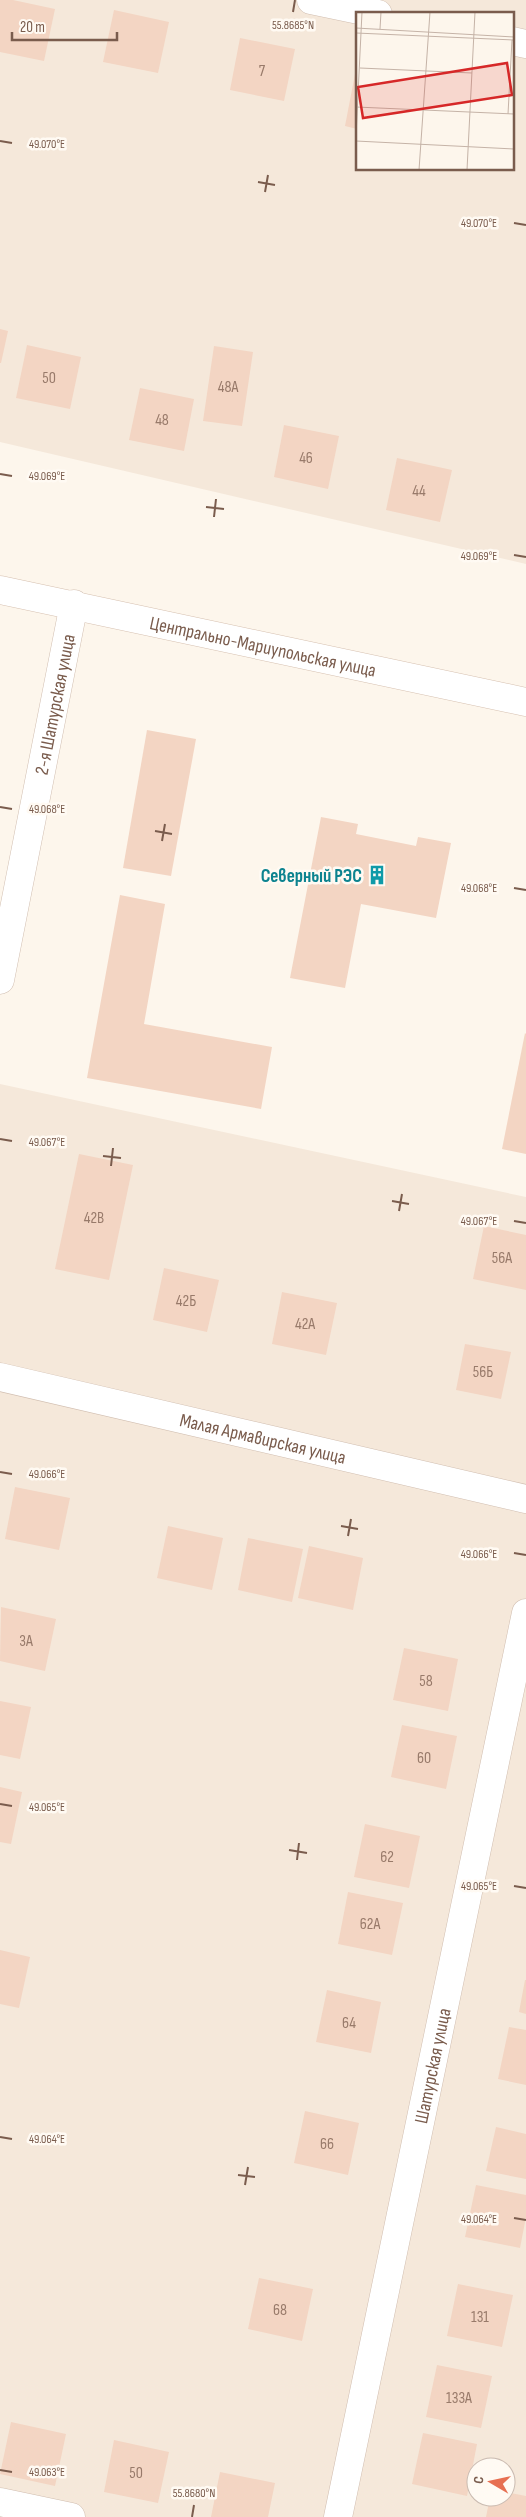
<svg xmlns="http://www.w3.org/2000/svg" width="526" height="2517" font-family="'Sofia Sans Condensed',sans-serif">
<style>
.residential{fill:#f5e8da;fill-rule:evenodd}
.building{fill:#f3d5c3}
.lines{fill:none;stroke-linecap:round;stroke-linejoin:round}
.street-casing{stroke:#d1beb0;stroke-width:29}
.secondary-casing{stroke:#d6c0b0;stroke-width:29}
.street{stroke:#fff;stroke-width:28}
.secondary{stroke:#fff;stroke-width:28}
.ticks{fill:none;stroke:#7a5c4d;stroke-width:2}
.labels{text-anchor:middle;stroke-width:5;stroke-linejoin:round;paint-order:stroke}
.number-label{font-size:16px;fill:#987a6a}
.street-label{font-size:19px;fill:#7a5c4d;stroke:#fffaf3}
.culture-label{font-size:19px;font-weight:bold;fill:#0d838f;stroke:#fffaf3;text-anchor:end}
.inset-road{fill:none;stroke:#c5b3a7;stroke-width:1}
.view{fill:#d62828;fill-opacity:0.15;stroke:#d62828;stroke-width:2.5}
.inset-edge{fill:none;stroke:#7a5c4d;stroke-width:2.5}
.ticks-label{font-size:12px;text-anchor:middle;fill:#7a5c4d;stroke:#fffaf3;stroke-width:5;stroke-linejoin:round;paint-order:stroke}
</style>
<rect width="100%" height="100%" fill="#fdf6ec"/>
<!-- residential -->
<g class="residential">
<path d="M 0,0 L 526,0 L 526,564 L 0,442 ZM 357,14 L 512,14 L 512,169 L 357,169 Z"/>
<path d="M 0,1084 L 526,1197 L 526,2517 L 0,2517 ZM 476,2467 L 506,2467 L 506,2497 L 476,2497 Z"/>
</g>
<!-- building -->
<g class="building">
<path d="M 0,0 L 13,0 L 55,9 L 44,61 L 0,52 Z"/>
<path d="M 114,10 L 169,22 L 158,73 L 103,62 Z"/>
<path d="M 240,38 L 295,49 L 284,101 L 230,90 Z"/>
<path d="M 355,74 L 357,75 L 357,129 L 345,126 Z"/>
<path d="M 0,329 L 8,331 L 1,363 L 0,363 Z"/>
<path d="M 27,345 L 81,357 L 70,409 L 16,398 Z"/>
<path d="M 214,346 L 253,352 L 242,426 L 203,421 Z"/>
<path d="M 140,388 L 194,399 L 184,451 L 129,440 Z"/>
<path d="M 284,425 L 339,436 L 328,489 L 274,477 Z"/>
<path d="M 397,458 L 452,470 L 440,522 L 386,510 Z"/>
<path d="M 147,730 L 196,739 L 171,876 L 123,868 Z"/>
<path d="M 321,817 L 358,824 L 356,834 L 416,846 L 418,837 L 451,843 L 436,918 L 361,904 L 345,988 L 290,978 Z"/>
<path d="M 120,895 L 165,904 L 144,1024 L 272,1047 L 261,1109 L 87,1078 Z"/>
<path d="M 525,1033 L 526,1034 L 526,1154 L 502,1149 Z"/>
<path d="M 79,1154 L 133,1165 L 109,1280 L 55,1269 Z"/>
<path d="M 484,1226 L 526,1235 L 526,1290 L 473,1279 Z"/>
<path d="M 164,1268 L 219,1280 L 207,1332 L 153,1320 Z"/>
<path d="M 282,1292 L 337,1303 L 326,1355 L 272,1344 Z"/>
<path d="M 465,1344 L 511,1352 L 501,1399 L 456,1390 Z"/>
<path d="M 15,1487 L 70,1498 L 59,1550 L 5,1539 Z"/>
<path d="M 168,1526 L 223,1538 L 212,1590 L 157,1578 Z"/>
<path d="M 248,1538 L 303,1549 L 292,1602 L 238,1590 Z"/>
<path d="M 309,1546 L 363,1558 L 353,1610 L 298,1598 Z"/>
<path d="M 1,1607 L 56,1619 L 45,1671 L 0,1661 Z"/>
<path d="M 404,1648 L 458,1659 L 448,1711 L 393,1700 Z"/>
<path d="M 0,1701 L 31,1707 L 20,1759 L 0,1755 Z"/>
<path d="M 402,1725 L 457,1736 L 446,1789 L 391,1777 Z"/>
<path d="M 0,1787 L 22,1792 L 11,1844 L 0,1842 Z"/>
<path d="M 365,1824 L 420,1836 L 409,1888 L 354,1877 Z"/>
<path d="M 348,1892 L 403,1903 L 392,1955 L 338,1944 Z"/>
<path d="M 0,1950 L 30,1957 L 19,2008 L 0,2004 Z"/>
<path d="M 525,1980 L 526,1980 L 526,2014 L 519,2012 Z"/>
<path d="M 327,1990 L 381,2002 L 371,2053 L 316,2042 Z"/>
<path d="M 509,2027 L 526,2030 L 526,2085 L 498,2079 Z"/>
<path d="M 305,2111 L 359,2123 L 348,2175 L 294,2163 Z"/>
<path d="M 496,2127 L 526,2134 L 526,2179 L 486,2171 Z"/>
<path d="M 476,2185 L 526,2195 L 526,2217 L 520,2248 L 465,2237 Z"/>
<path d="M 259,2278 L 313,2289 L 302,2341 L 248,2329 Z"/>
<path d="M 458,2284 L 513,2295 L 502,2347 L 447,2336 Z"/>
<path d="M 437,2365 L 492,2376 L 481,2428 L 426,2417 Z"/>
<path d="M 11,2422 L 66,2434 L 55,2486 L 0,2474 Z"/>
<path d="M 423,2433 L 477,2444 L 467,2496 L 412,2484 Z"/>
<path d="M 114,2440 L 169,2452 L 158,2503 L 104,2492 Z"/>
<path d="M 220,2472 L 275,2483 L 268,2517 L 211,2517 Z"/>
<path d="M 506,2492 L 526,2496 L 526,2517 L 486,2517 L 490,2497 L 506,2497 Z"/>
</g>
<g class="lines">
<defs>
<g id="street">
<path d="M 311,0 L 378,14"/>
<path d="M 512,41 L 526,44"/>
<path id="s1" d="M 0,980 L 74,604"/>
<path id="s2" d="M 0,1377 L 526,1499"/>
<path d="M 0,2502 L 71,2517"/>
<path id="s3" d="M 338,2517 L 526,1613"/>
</g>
<g id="secondary">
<path id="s4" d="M 0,590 L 526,702"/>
</g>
</defs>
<!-- street casing -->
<use href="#street" class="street-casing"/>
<!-- secondary casing -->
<use href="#secondary" class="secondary-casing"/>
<!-- street -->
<use href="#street" class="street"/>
<!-- secondary -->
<use href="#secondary" class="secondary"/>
</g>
<!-- ticks -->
<path class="ticks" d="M 293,12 L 295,0M 0,141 L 12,143M 258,182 L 275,185M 265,192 L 268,175M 514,223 L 526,225M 0,474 L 12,476M 206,507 L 224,509M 214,517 L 216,499M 514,555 L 526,557M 0,807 L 12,809M 155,831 L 172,834M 162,841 L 165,824M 514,888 L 526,890M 0,1139 L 12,1141M 103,1156 L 121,1158M 111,1166 L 113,1148M 392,1201 L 409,1204M 399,1211 L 402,1194M 514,1221 L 526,1223M 0,1472 L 12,1474M 341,1526 L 358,1529M 348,1536 L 351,1519M 514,1553 L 526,1555M 0,1804 L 12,1806M 289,1850 L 307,1853M 297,1860 L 299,1843M 514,1886 L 526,1888M 0,2137 L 12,2139M 238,2175 L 255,2177M 245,2185 L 248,2167M 514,2218 L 526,2220M 0,2470 L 12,2472M 192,2517 L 194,2505"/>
<!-- icons -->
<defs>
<symbol id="building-bare" viewBox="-9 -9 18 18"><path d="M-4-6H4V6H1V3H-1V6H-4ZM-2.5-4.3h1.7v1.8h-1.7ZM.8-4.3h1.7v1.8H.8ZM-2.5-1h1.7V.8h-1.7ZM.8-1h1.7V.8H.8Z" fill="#0f9aa8" stroke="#fffaf3" stroke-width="2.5" paint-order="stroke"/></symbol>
</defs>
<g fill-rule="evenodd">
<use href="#building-bare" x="363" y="861" width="28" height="28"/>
</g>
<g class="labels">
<!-- number labels -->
<g class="number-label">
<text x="262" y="76">7</text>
<text x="49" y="383">50</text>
<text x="228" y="392">48А</text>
<text x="162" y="425">48</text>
<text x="306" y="463">46</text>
<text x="419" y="496">44</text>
<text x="94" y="1223">42В</text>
<text x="502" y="1263">56А</text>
<text x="186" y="1306">42Б</text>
<text x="305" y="1329">42А</text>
<text x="483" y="1377">56Б</text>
<text x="26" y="1646">3А</text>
<text x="426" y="1686">58</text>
<text x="424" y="1763">60</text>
<text x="387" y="1862">62</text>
<text x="370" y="1929">62А</text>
<text x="349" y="2028">64</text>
<text x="327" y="2149">66</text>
<text x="280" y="2315">68</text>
<text x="480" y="2322">131</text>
<text x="459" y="2403">133А</text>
<text x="136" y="2478">50</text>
</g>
<!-- street labels -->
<g class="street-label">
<text dy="7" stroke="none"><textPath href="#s4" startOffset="269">Центрально-Мариупольская улица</textPath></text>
<text dy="7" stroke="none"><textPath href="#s1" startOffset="281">2-я Шатурская улица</textPath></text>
<text dy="7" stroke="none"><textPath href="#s2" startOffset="270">Малая Армавирская улица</textPath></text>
<text dy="7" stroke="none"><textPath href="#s3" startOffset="461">Шатурская улица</textPath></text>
</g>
<!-- culture labels -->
<g class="culture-label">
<text x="362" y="882">Северный РЭС</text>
</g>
</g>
<!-- overview -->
<g transform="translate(356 12)">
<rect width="158" height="158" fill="#fdf6ec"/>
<path class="inset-road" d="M 0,16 L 158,25M 24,17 L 25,0M 0,21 L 158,28M 4,56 L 116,61M 0,95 L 158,102M 152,102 L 156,28M 0,124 L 6,0M 0,129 L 158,137M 63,158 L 74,0M 111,158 L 119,0"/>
<path class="view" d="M 151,51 L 156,83 L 7,106 L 2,75 Z"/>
<rect width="158" height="158" class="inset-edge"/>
</g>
<g class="ticks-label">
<text x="293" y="29">55.8685°N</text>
<text x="47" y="148">49.070°E</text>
<text x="479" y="227">49.070°E</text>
<text x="47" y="480">49.069°E</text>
<text x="479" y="560">49.069°E</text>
<text x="47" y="813">49.068°E</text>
<text x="479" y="892">49.068°E</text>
<text x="47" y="1146">49.067°E</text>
<text x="479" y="1225">49.067°E</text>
<text x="47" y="1478">49.066°E</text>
<text x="479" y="1558">49.066°E</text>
<text x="47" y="1811">49.065°E</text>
<text x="479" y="1890">49.065°E</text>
<text x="47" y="2143">49.064°E</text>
<text x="479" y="2223">49.064°E</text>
<text x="47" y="2476">49.063°E</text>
<text x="194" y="2497">55.8680°N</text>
</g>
<!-- north arrow -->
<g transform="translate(491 2482) rotate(279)"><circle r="24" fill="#fffaf3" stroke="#cabbb1"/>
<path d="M0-4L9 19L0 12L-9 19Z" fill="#e76f51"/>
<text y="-8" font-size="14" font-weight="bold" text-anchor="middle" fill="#7a5c4d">С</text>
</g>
<!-- scale -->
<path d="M12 32v8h105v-8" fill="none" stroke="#7a5c4d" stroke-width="2.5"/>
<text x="20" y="32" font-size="15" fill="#7a5c4d" stroke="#fffaf3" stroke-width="4" paint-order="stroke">20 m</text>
</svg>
